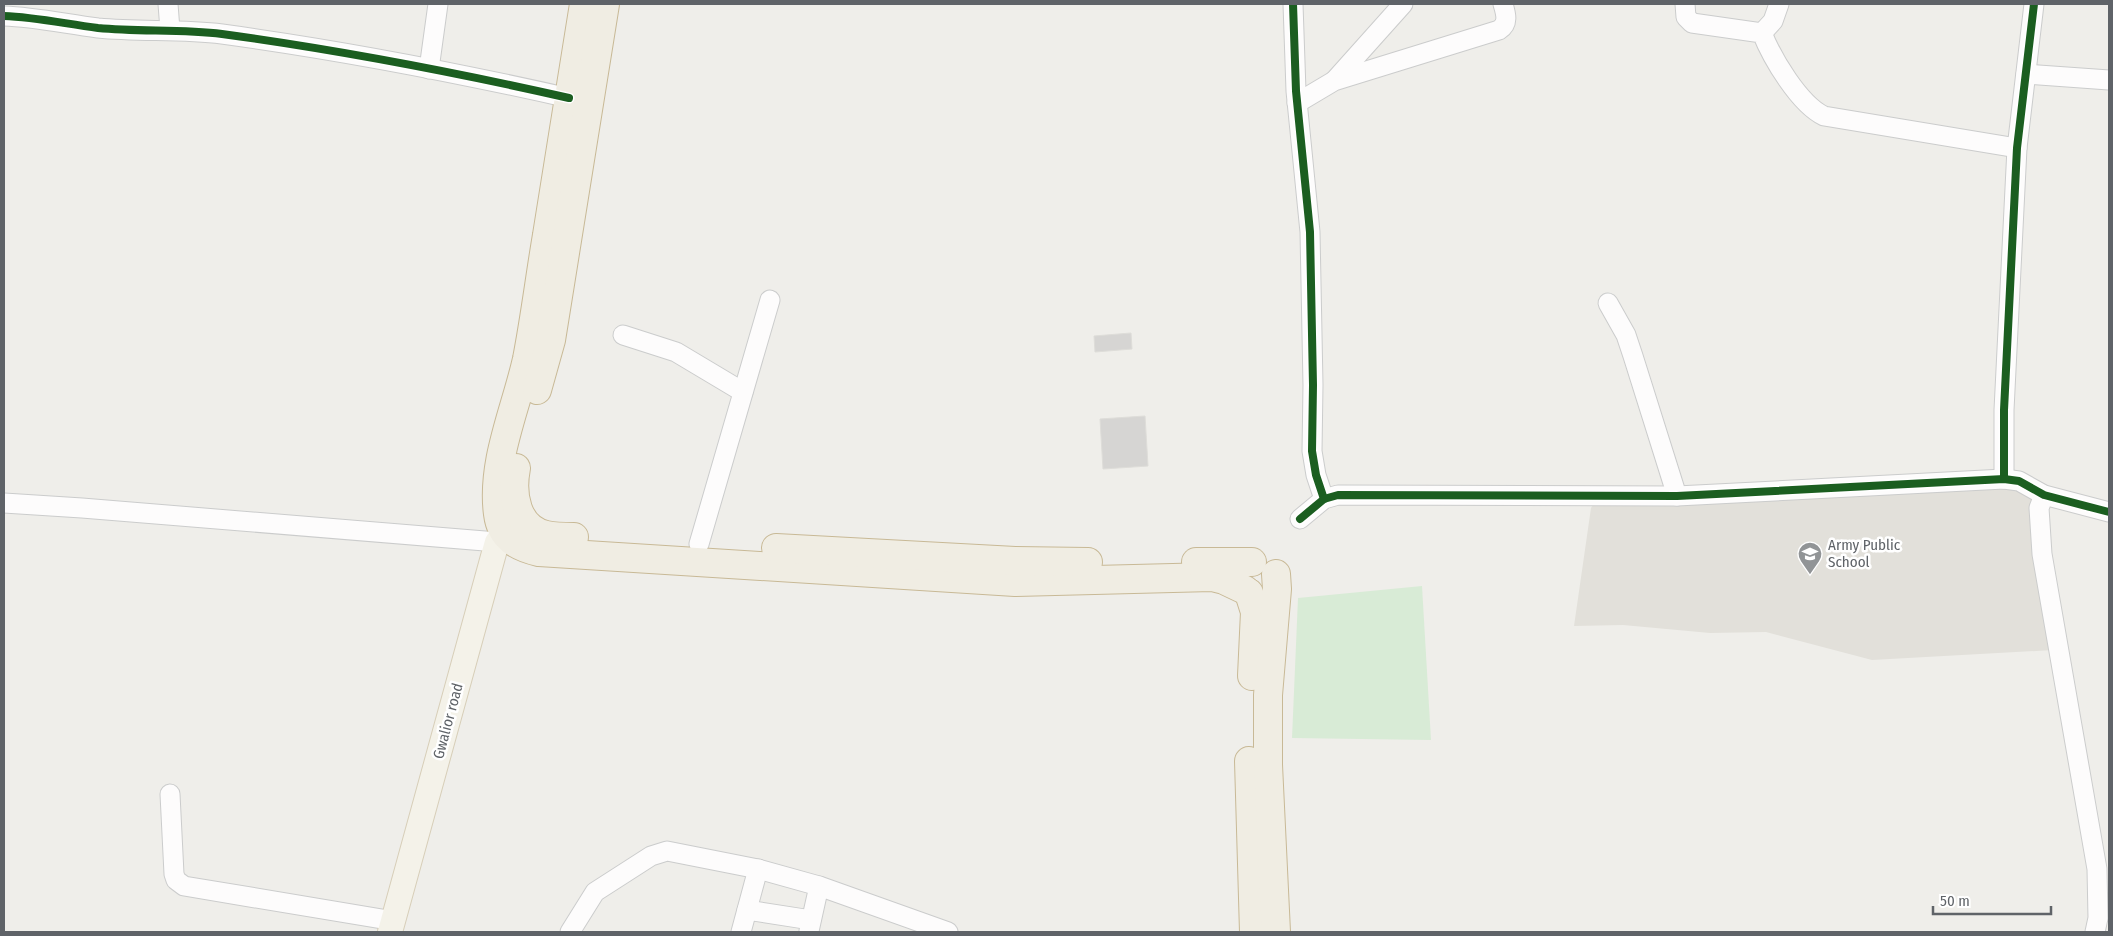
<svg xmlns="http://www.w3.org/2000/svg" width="2113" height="936" font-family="'Fira Sans Condensed',sans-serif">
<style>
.education{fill:#e2e0da}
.green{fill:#d8ebd6}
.building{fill:#d6d5d3;stroke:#deddd9}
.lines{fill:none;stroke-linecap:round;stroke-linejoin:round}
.minor-casing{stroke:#cbcccc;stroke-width:21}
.major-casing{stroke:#d7ceb8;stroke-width:26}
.highway-casing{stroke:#c8b996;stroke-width:30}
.minor{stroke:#fdfcfc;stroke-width:19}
.major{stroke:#f4f2e9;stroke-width:24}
.highway{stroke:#f0ede3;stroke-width:28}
.cycleway-casing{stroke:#fff;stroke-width:11}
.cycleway{stroke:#1b5e20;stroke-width:8}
.labels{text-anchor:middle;stroke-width:5;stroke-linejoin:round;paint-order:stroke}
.poi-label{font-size:15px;fill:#5f6368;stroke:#fff;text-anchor:start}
.street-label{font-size:15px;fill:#5f6368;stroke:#fff}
</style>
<rect width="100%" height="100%" fill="#efeeea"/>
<!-- education -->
<polygon class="education" points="2018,483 2031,493 2037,515 2053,650 1872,660 1766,632 1710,633 1623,625 1574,626 1591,508 1596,500"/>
<!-- green -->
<polygon class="green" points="1422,586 1431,740 1292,738 1298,598"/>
<!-- building -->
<g class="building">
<polygon points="1131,333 1132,349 1095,352 1094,336"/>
<polygon points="1145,416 1148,466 1103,469 1100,419"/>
</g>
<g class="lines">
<defs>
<g id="minor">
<polyline points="168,4 170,30"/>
<polyline points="1293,4 1296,91 1310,232 1313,385 1312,451 1316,475 1324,499"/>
<path d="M1685 4 1686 17 1692 23 1762 33C1772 58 1799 104 1824 116L2017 148"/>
<path d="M4 16C35 17 66 24 98 28 139 32 181 29 222 34 339 50 454 72 569 98"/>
<polyline points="1762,33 1773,21 1779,4"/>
<polyline points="429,69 438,4"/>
<polyline points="2026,74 2109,80"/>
<polyline points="1335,80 1403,4"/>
<path d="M1297 103 1334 81 1499 30C1509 24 1506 14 1503 4"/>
<polyline points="1608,303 1626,335 1633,356 1677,496"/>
<polyline points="623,335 676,352 743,392"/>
<polyline points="2004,479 2004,410 2017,148 2034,4"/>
<polyline points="2044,495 2039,508 2042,554 2097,869 2098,918 2095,932"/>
<polyline points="4,503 82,508 497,542"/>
<polyline points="1300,519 1324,499 1338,495 1677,496 2004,479 2019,481 2044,495 2109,512"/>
<polyline points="699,544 770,300"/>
<polyline points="170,794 174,874 176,880 184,886 394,921"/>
<polyline points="747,910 811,920"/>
<polyline points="809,931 819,886"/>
<polyline points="570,932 595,892 651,856 667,851 758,869 819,886 948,932"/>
<polyline points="741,932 758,869"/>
</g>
<polyline id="major" points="390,932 497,542 504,533 518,523"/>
<g id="highway">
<path d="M584 4C571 81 559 158 547 235 540 276 535 318 527 359 516 409 491 462 498 514 501 538 517 547 539 552L1015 582 1212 577 1224 580 1245 590"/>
<polyline points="537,390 551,340 605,4"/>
<path d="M516 468C511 494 516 528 546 535 555 537 565 537 574 537"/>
<polyline points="776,548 1015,561 1088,562"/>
<polyline points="1196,562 1252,562"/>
<polyline points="1249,593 1255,612 1252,676"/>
<polyline points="1249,761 1254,932"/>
<polyline points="1276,932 1268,765 1268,695 1277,589 1276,574"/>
</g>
</defs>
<!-- minor casing -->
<use href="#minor" class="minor-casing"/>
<!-- major casing -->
<use href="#major" class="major-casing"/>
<!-- highway casing -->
<use href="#highway" class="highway-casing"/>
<!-- minor -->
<use href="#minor" class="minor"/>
<!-- major -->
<use href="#major" class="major"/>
<!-- highway -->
<use href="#highway" class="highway"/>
<defs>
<g id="cycleway">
<polyline points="1293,4 1296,91 1310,232 1313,385 1312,451 1316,475 1324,499"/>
<path d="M4 16C35 17 66 24 98 28 139 32 181 29 222 34 339 50 454 72 569 98"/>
<polyline points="2004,479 2004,410 2017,148 2034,4"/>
<polyline points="1300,519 1324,499 1338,495 1677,496 2004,479 2019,481 2044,495 2109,512"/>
</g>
</defs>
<!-- cycleway casing -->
<use href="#cycleway" class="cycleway-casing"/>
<!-- cycleway -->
<use href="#cycleway" class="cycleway"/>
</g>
<!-- icons -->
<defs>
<symbol id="school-pin" viewBox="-11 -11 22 30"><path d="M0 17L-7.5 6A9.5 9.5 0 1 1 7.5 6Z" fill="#919496" stroke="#fff"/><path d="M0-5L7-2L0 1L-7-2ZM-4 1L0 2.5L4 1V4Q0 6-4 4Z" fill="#fff"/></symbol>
</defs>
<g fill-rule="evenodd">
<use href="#school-pin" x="1796" y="540" width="28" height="38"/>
</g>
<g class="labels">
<!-- poi labels -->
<g class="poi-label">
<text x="1828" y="550">Army Public<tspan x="1828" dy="17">School</tspan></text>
</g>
<!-- street labels -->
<g class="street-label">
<text transform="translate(448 721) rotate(-75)" y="5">Gwalior road</text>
</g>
</g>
<!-- border -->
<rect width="2113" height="936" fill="none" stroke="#5f6368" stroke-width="10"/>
<!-- scale -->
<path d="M1933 906v8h118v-8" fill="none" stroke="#5f6368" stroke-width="2.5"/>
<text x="1940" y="906" font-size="15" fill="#5f6368" stroke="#ffffff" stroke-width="4" paint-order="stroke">50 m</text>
</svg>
